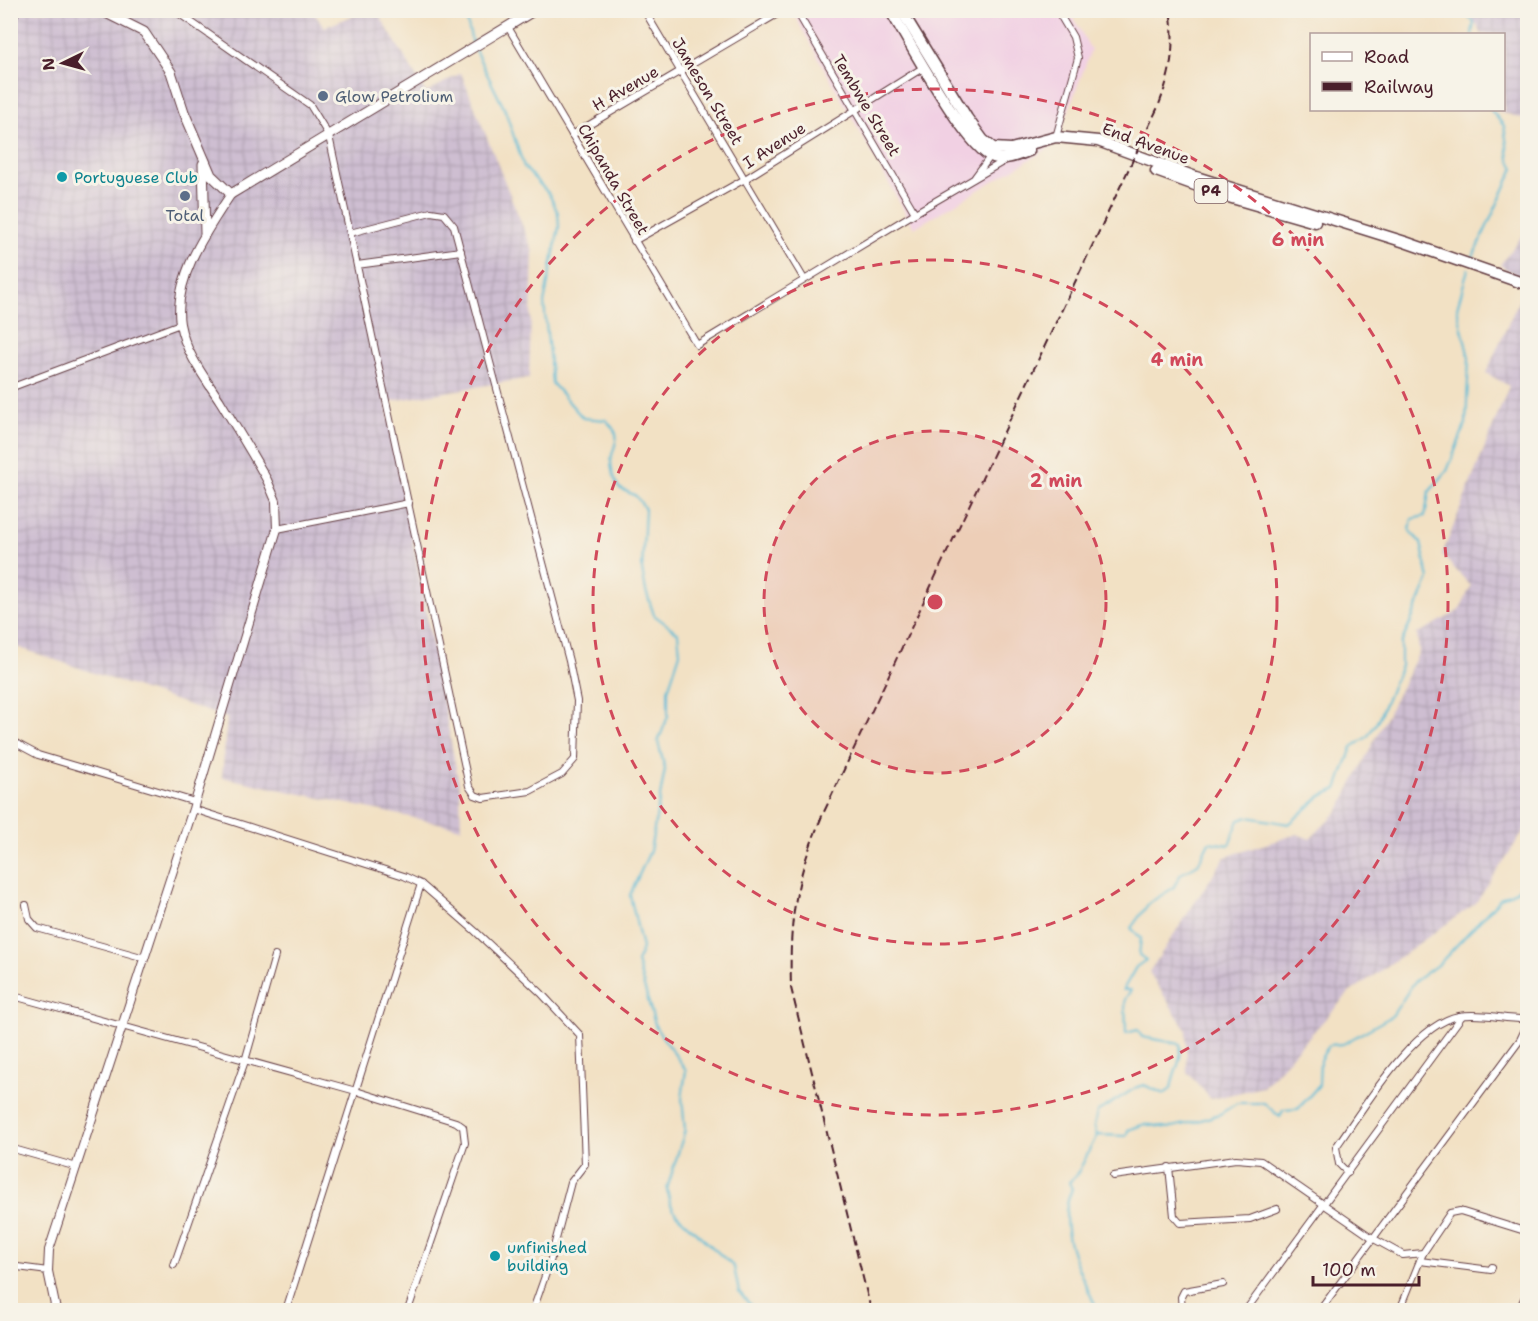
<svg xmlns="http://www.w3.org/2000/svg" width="1538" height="1321" font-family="'Shantell Sans',sans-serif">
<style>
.built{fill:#f1d0e3}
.industrial{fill:url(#industrial-grid)}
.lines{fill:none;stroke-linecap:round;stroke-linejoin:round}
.stream{stroke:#58bad6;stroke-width:2}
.minor-casing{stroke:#633c42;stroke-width:8}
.tertiary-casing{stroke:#633c42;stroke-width:10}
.secondary-casing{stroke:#633c42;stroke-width:11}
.trunk-casing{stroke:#633c42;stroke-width:13}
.minor{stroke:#fff;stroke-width:6}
.tertiary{stroke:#fff;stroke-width:8}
.secondary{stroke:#fff;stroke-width:9}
.trunk{stroke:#fff;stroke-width:10}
.rail{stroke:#4a1f2b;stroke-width:2;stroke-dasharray:9 4.5;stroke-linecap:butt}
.ring{fill:none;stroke:#d1495b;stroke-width:3;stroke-dasharray:10 8}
.service-dot{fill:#5c6f8a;stroke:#f7f3e8;stroke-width:2}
.culture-dot{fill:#0f9aa8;stroke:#f7f3e8;stroke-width:2}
.labels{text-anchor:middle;stroke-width:6;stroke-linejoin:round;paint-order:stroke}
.shield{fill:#f7f3e8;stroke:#7e5f64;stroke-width:1.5}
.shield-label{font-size:15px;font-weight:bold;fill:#4a1f2b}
.street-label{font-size:16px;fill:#4a1f2b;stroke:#f7f3e8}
.service-label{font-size:16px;fill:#4e5e75;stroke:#f7f3e8;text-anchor:start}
.culture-label{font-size:16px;fill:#0d838f;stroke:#f7f3e8;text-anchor:start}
.centre{fill:#d1495b;stroke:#f7f3e8;stroke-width:3}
.ring-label{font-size:18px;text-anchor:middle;font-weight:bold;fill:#d1495b;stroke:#f7f3e8;stroke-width:6;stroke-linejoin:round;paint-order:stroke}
</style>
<defs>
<pattern id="industrial-grid" width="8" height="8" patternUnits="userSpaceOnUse" patternTransform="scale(1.5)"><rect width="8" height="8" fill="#cebed1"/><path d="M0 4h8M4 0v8" fill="none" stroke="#b2a3b4"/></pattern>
</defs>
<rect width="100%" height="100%" fill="#f7f3e8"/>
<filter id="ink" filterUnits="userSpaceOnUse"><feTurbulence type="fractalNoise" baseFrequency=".0167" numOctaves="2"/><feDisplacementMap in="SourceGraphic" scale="12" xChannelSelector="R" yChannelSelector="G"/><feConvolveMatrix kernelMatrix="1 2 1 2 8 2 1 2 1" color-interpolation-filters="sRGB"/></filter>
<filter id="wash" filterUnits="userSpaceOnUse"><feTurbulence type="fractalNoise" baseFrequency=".008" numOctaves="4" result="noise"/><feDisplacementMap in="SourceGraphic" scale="24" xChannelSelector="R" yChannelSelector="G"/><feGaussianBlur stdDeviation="1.35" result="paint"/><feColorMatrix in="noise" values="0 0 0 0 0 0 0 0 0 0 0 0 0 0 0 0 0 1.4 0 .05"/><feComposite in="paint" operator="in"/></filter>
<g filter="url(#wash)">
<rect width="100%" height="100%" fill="#f2e1c4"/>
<!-- built -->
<polygon class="built" points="792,11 1070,11 1091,50 1056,144 914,228"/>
<!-- industrial -->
<g class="industrial">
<polygon points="11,11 312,11 325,27 365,11 377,11 426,93 461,73 533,252 529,378 386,402 460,789 461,828 222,777 227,718 11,645"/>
<polygon points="1468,11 1527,11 1527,120 1495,110 1504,110 1504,34 1482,34"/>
<polygon points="1527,229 1527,826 1476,903 1349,993 1263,1087 1211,1099 1187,1072 1186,1030 1149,972 1225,857 1297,834 1310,839 1339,810 1419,652 1417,634 1459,611 1471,586 1442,555 1509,386 1486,373 1527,282 1500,265"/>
</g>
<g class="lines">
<!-- stream -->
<g class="stream">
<polyline points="386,10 397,16 427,17 434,10"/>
<polyline points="464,10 473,45"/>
<polyline points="1461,10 1474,22 1472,34"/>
<path d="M475 50 505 110 524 167 549 194 558 213 559 227 544 303 552 383 583 418 606 420C621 436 617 437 612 455 609 467 614 478 619 488L636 496 645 509 642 570 646 591 654 615 678 633 680 653 668 690V716L658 742 665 769 650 851 630 895 642 948 637 962 656 1028 686 1070 682 1098 685 1130 667 1189 670 1203 676 1214 734 1267 739 1292 755 1310"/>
<polyline points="1471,261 1514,168 1509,159 1504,126 1491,110"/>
<path d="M1097 1135 1094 1126 1097 1112 1137 1087 1144 1085 1164 1094 1171 1089C1173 1072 1183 1061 1180 1044L1142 1037 1138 1030 1126 1033 1125 999 1131 990H1123L1136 967 1146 960 1139 955 1141 938 1131 928 1149 903 1173 888 1181 874 1198 864 1209 842 1229 845 1239 820 1248 817 1289 824 1321 796 1337 789 1352 747 1367 737 1377 722 1401 666V644L1429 579 1421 543 1410 531 1412 519 1425 516 1429 492 1447 471 1466 423 1469 358 1457 308 1468 269"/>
<path d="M1098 1310C1081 1276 1054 1227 1072 1189L1069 1182 1077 1175 1097 1135 1126 1136 1128 1130 1145 1124 1168 1128 1198 1121 1220 1114 1237 1103H1264L1280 1117 1283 1110 1298 1109 1319 1085 1320 1060 1329 1045 1343 1044 1392 1016 1415 981 1440 963 1501 898 1516 891 1528 879"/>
</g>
</g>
</g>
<g filter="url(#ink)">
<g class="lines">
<defs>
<g id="minor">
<polyline points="174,10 310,105 329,136 469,786 475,795 483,798 530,791 562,774 575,759 577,701 569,661 454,226 444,214 431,212 350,233"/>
<polyline points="644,10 804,279"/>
<polyline points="796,10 915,213"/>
<polyline points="10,24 17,10"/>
<polyline points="508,27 697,345 915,213 1006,160"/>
<polyline points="572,135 784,10"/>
<polyline points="1056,137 1078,58 1073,37 1057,10"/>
<polyline points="975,177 992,154"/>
<polyline points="634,241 745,179 924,67"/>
<polyline points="357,265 461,251"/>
<polyline points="10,388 180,324"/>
<polyline points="277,529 409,503"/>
<polyline points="10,740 38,755 195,802"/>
<polyline points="193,809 404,876 421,884 475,931 541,993 580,1035 585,1164 571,1182 550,1262 533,1310"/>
<polyline points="26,905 29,919 37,928 145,958"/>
<polyline points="10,995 356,1091 456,1122 463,1127 465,1143 408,1310"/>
<polyline points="10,1148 77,1167"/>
<polyline points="1169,1167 1174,1216 1180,1223 1250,1219 1277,1209"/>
<path d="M1348 1173 1339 1164 1336 1147C1362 1111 1413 1024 1459 1016 1482 1012 1505 1020 1528 1019"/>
<polyline points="1113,1176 1236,1159 1261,1161 1374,1239 1403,1255 1423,1253"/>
<polyline points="1420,1261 1491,1270 1492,1267"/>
<polyline points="174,1265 245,1061 275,956"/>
<polyline points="10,1266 48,1271"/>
<polyline points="286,1310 421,884"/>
<polyline points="1182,1310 1181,1297 1184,1291 1223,1284"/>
<polyline points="1246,1310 1462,1016"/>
<polyline points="1320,1310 1520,1040 1528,1023"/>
<polyline points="1400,1310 1423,1253 1450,1213 1460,1211 1528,1232"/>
<polyline points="1519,1310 1528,1290"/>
</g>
<path id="tertiary" d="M56 1310 48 1271 49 1250 193 809 277 529 276 501 267 480C252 453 236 427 220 401 205 378 185 352 180 324 173 278 207 230 231 194"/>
<g id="secondary">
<polyline points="100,10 144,32 171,72 184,112 211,175 231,194 535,10"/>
<polyline points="203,164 205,233"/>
</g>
<g id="trunk">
<path d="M890 10C907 38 968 151 993 157 1005 161 1018 155 1029 151"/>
<polyline points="901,10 967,118 983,140 993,148 1011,149 1056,137 1098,141 1193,176 1405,242 1528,285"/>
<polyline points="1156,171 1225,196 1315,222"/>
</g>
</defs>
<!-- minor casing -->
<use href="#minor" class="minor-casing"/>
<!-- tertiary casing -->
<use href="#tertiary" class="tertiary-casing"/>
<!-- secondary casing -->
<use href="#secondary" class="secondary-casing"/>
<!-- trunk casing -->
<use href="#trunk" class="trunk-casing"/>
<!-- minor -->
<use href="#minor" class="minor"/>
<!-- tertiary -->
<use href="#tertiary" class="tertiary"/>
<!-- secondary -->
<use href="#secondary" class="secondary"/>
<!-- trunk -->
<use href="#trunk" class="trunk"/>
<!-- rail -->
<path class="rail" d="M871 1310 791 988C789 920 795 880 822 816L1158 107C1171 74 1176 46 1170 10"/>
</g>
</g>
<!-- distance rings -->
<circle cx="935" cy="602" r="171" fill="#d1495b" fill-opacity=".12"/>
<g class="ring">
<circle cx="935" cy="602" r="171"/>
<circle cx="935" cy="602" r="342"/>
<circle cx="935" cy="602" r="513"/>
</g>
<!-- markers -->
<g class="service-dot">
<circle cx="323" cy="96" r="6"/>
<circle cx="185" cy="196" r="6"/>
</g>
<g class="culture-dot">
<circle cx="62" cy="177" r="6"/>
<circle cx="495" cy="1256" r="6"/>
</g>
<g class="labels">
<!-- shield labels -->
<rect class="shield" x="1194.5" y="179" width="33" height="24" rx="4.5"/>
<g class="shield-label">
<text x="1211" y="196">P4</text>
</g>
<!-- street labels -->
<g class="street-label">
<text transform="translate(625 88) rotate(-30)" y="6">H Avenue</text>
<text transform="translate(708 91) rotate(59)" y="6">Jameson Street</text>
<text transform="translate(867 105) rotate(59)" y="6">Tembwe Street</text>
<text transform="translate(1146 143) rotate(20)" y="6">End Avenue</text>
<text transform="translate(774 145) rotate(-33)" y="6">I Avenue</text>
<text transform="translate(614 179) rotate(60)" y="6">Chipanda Street</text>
</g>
<!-- service labels -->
<g class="service-label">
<text x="335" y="102">Glow Petrolium</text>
<text x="185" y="221" text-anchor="middle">Total</text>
</g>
<!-- culture labels -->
<g class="culture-label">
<text x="74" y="183">Portuguese Club</text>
<text x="507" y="1253">unfinished<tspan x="507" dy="18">building</tspan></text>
</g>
</g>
<circle cx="935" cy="602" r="9" class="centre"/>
<g class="ring-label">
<text x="1298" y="246">6 min</text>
<text x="1177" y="366">4 min</text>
<text x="1056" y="487">2 min</text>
</g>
<!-- margin -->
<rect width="1538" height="1321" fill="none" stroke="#f7f3e8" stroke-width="36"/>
<!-- legend -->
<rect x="1310" y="33" width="195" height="78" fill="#f7f3e8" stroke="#b29e9c" stroke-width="1.5"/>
<rect x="1322" y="52" width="30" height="9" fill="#ffffff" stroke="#b29e9c" stroke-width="1.5"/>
<text x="1364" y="63" font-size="18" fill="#4a1f2b">Road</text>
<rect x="1322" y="82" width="30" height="9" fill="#4a1f2b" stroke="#b29e9c" stroke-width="1.5"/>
<text x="1364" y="93" font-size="18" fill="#4a1f2b">Railway</text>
<!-- north arrow -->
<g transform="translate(63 63) rotate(265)" stroke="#f7f3e8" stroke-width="4.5" paint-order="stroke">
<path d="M0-4.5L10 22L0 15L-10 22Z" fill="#4a1f2b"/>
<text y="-9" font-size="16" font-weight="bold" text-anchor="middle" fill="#4a1f2b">N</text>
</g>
<!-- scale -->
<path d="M1313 1276v9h106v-9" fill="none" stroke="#4a1f2b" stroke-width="3"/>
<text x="1322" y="1276" font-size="18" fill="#4a1f2b" stroke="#f7f3e8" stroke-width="4.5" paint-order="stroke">100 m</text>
</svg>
